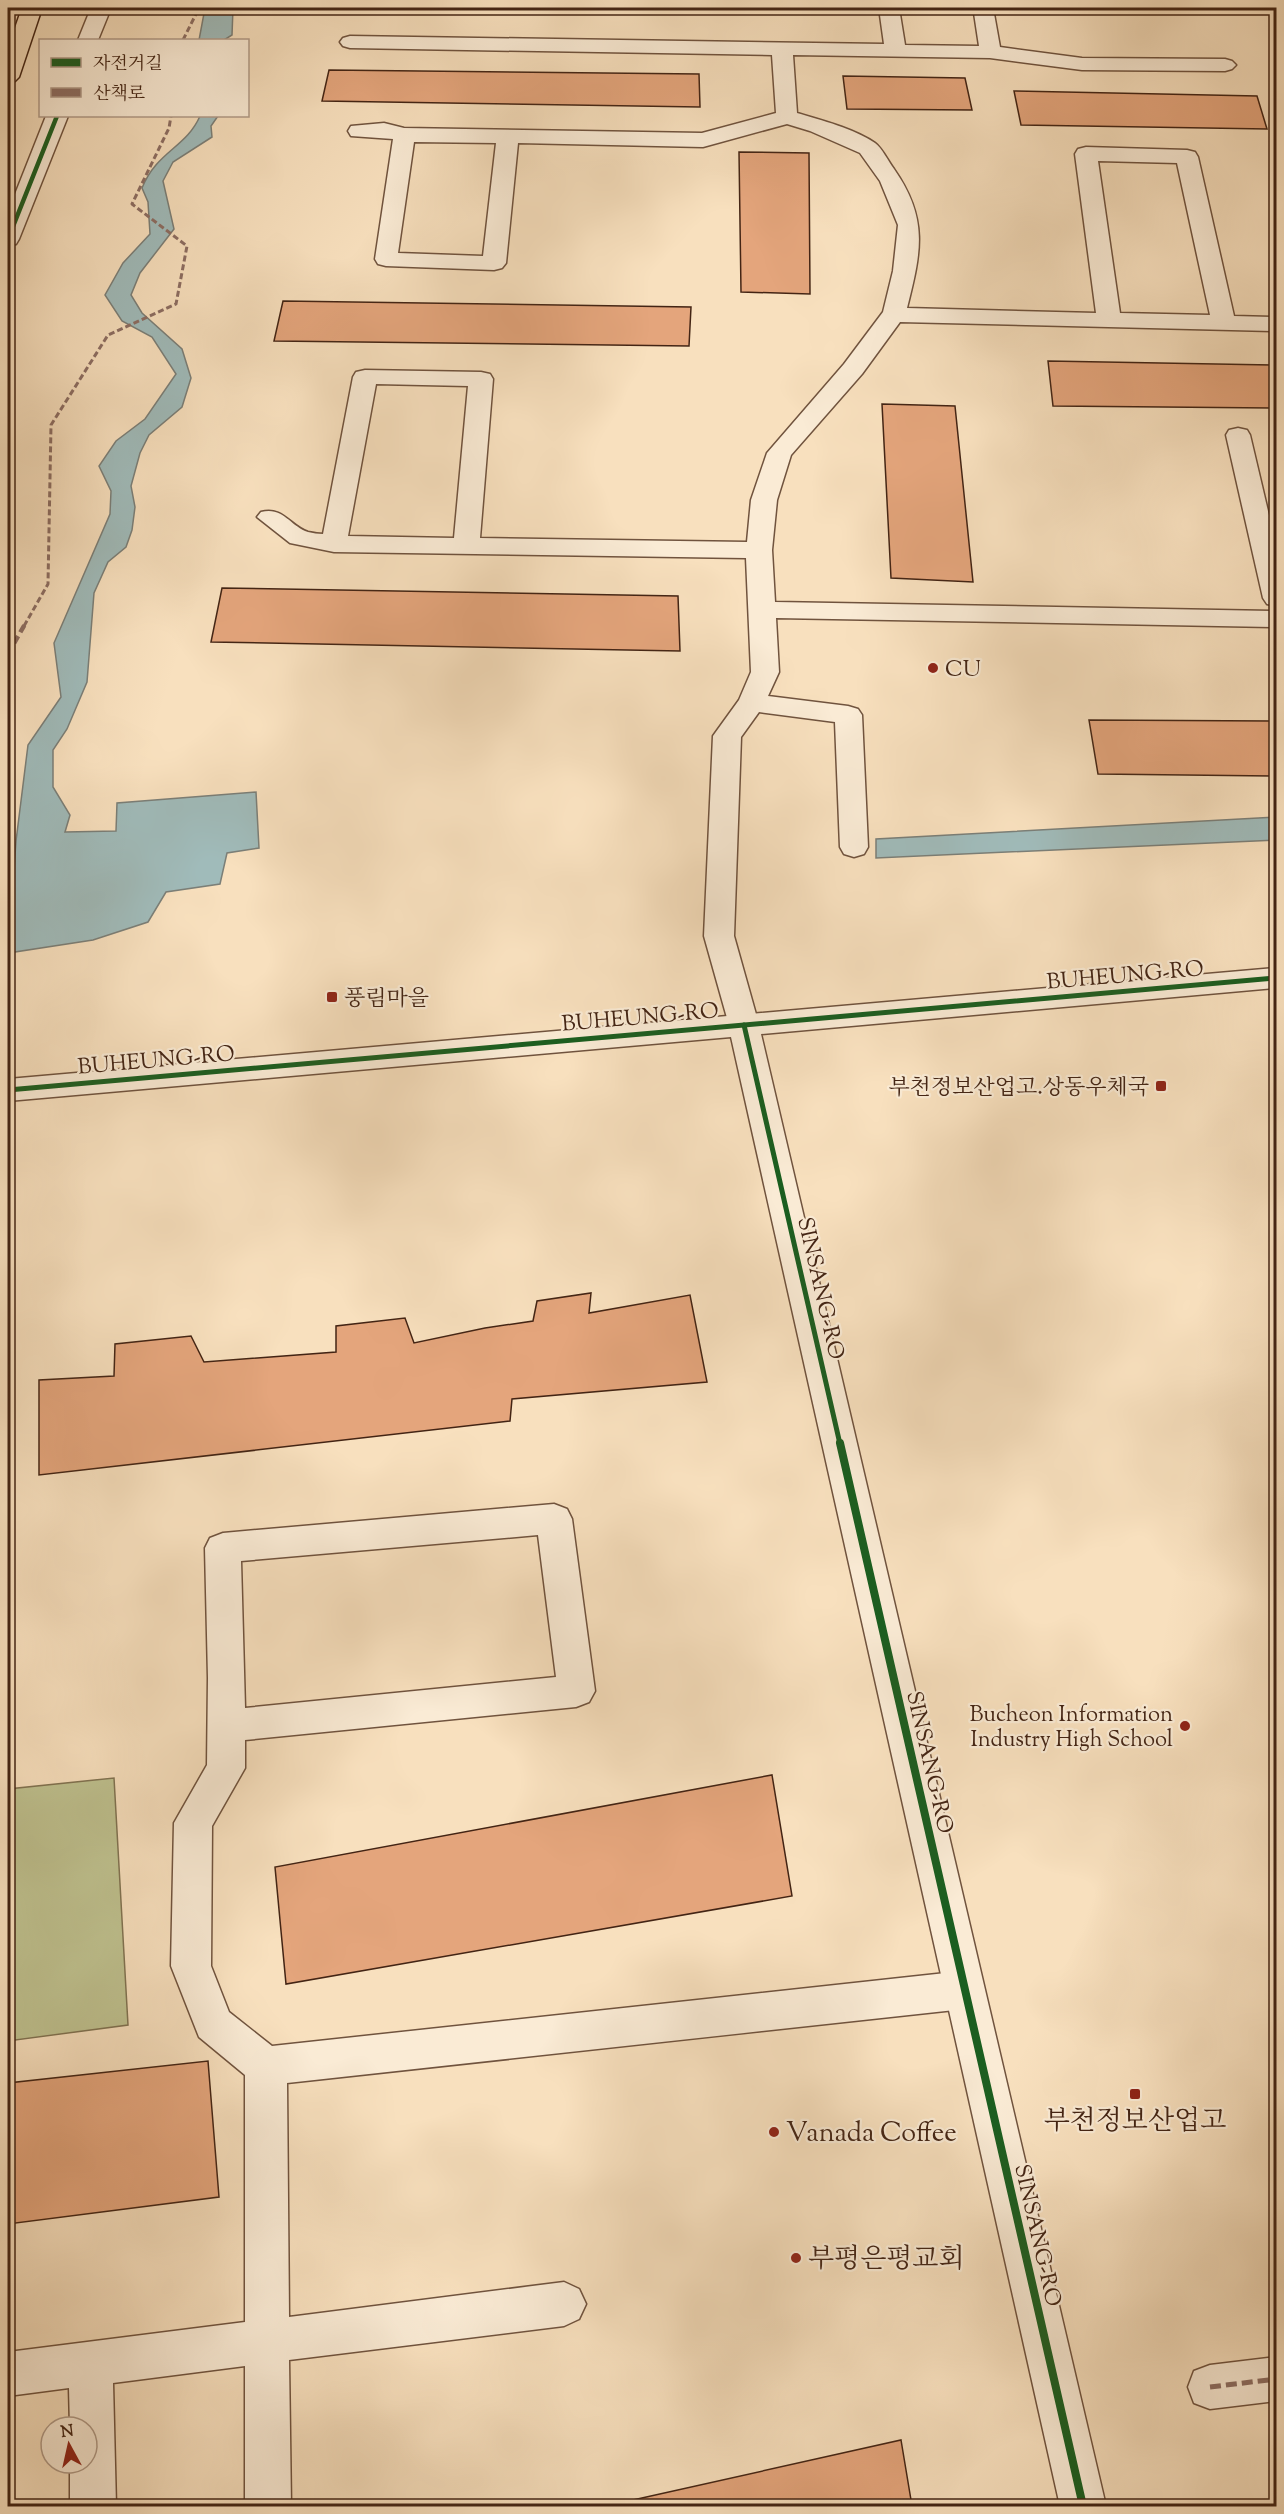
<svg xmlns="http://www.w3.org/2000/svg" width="1284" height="2514" font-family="'Sorts Mill Goudy','Noto Serif KR',serif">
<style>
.green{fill:#bfc290;stroke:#817352;stroke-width:1.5}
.water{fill:#a0bbba;stroke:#7b7f78;stroke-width:1.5}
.building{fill:#e4a57c;stroke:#432414;stroke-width:1.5}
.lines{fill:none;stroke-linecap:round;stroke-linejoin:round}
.service-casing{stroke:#70533e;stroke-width:3}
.pedestrian-casing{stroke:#70533e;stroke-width:3}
.tertiary-casing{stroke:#70533e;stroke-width:3}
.motorway-casing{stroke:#432414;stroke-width:3}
.service{fill:#faebd5;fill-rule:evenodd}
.pedestrian{fill:#faebd5;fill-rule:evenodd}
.tertiary{fill:#faebd5;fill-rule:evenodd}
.motorway{fill:#f8e0be;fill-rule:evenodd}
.quiet-far2{stroke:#8d6e63;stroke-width:3;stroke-dasharray:6 3;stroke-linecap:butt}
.quiet-far1{stroke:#8d6e63;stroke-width:4.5;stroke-dasharray:8 4.5;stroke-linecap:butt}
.quiet{stroke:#8d6e63;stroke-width:5;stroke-dasharray:11 5;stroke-linecap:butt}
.cycleway-far2-casing{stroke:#faebd5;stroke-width:8}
.cycleway-far1-casing{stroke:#faebd5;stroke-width:9}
.cycleway-casing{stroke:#faebd5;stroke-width:11}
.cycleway-far2{stroke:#1b5e20;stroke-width:4.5}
.cycleway-far1{stroke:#1b5e20;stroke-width:5}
.cycleway{stroke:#1b5e20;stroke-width:8}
.poi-dot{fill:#8f2418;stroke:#faebd5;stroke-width:2}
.labels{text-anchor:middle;stroke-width:4.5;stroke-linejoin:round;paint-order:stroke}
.poi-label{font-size:22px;fill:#432414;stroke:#faebd5;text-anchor:start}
.street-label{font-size:22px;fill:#432414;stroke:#faebd5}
.near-poi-label{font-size:27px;fill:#432414;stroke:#faebd5;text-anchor:start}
</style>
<rect width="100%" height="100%" fill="#f8e0be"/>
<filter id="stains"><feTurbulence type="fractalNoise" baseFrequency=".00333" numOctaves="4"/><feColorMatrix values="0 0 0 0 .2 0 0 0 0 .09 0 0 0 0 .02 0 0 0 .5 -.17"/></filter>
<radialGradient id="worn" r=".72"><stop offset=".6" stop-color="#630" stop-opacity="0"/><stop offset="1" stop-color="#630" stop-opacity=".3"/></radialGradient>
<!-- green -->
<polygon class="green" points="114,1778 128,2025 8,2041 8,1789"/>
<!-- water -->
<g class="water">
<polygon points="205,8 233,8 232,35 224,40 199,40"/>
<path d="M200 116H218L211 126 212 137 173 162 163 181 174 229 140 273 131 295 142 313 182 349 191 378 182 407 149 435 140 453 131 486 135 507 132 530 126 547 108 562 94 593 87 682 67 729 53 750V787L70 815 65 832 116 831 117 803 256 792 259 848 227 853 220 884 166 892 148 922 93 940 8 953 16 841 28 745 61 697 54 643 110 514 111 491 99 466 116 441 145 419 176 374 152 337 122 321 105 295 123 263 150 234 148 202 142 188C157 151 186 148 200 116Z"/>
<polygon points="1276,817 1276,840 876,858 876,839"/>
</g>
<!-- building -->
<g class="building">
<polygon points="329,70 699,74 700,107 322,101"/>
<polygon points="843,76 965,78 972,110 847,109"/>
<polygon points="1014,91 1257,96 1267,129 1021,125"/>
<polygon points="739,152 809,153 810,294 741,292"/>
<polygon points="283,301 691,307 689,346 274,341"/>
<polygon points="1048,361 1276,365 1276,408 1053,406"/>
<polygon points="882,404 955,406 973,582 891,578"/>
<polygon points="222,588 678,596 680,651 211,642"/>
<polygon points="1089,720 1276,721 1276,776 1098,774"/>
<polygon points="591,1293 589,1313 690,1295 707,1382 512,1399 510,1421 39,1475 39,1380 114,1376 115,1344 191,1336 204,1362 336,1352 336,1326 405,1318 414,1343 485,1328 533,1321 537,1301"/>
<polygon points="772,1775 792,1896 286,1984 275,1867"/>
<polygon points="208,2061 219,2197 8,2224 8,2083"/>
<polygon points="901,2440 912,2506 606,2506"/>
</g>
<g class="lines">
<defs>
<g id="service">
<path d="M879 8H899L905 45 979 46 974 13 967 8H993L1000 47 1082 58 1225 59 1232 61 1236 65 1232 69 1225 71 1082 70 990 58 793 55 797 113C821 120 855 129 875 143 882 148 888 161 894 169 929 219 921 252 907 308L1096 313 1075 154 1078 149 1086 147 1187 150 1195 152 1198 157 1234 316 1276 317V331L900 322 862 374 791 455 777 500 772 550 775 602 1276 611V627L776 618 779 672 768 696 848 706 858 709 862 715 868 847 864 854 854 857 844 854 840 847 835 722 759 712 741 737 734 936 759 1025 755 1033 744 1036 733 1033 729 1025 704 936 713 736 739 700 751 672 746 558 334 552 290 543 257 517 261 512C283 506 290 526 308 532 313 533 318 534 323 534L353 377 356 372 365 370 481 372 490 374 493 379 480 538 747 542 751 500 767 453 844 364 883 312 893 271 898 225 880 181 860 153 810 131 787 124 703 147 518 143 506 263 502 268 494 270 386 266 378 264 375 259 393 139 351 136 348 131 351 126 384 123 404 128 702 133 776 113 772 55 350 48 343 46 340 42 343 38 350 36 884 44ZM414 142 496 143 483 256 398 253ZM1098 161 1177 163 1210 315 1120 313ZM376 384 468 386 454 538 348 536Z"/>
<polygon points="1238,428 1247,430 1250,435 1276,545 1276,606 1267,604 1263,598 1226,435 1229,430"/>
<path d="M554 1504 567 1509 572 1519 595 1691 589 1702 576 1707 245 1740V1768L212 1826 211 1966 229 2012 272 2046 964 1971 978 1977 984 1990 978 2003 964 2009 287 2083 289 2317 564 2282 579 2289 586 2304 579 2319 564 2326 289 2360 291 2506H245V2366L113 2383 116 2506H70V2463H87V2427H70L69 2388 8 2396V2352L245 2322V2075L199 2037 171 1966 174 1823 207 1765 208 1678 205 1548 210 1538 223 1533ZM538 1535 556 1677 245 1708 241 1561Z"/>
</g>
<polygon id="pedestrian" points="1276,2357 1276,2401 1210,2409 1194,2403 1188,2387 1194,2371 1210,2365"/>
<g id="tertiary">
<polygon points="91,8 111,8 98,40 78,40"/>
<polygon points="46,116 68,116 19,239 16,244 8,246 8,212"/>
<polygon points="1276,968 1276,988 761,1034 1106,2506 1060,2506 731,1037 8,1101 8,1079"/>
</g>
<polygon id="motorway" points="22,8 42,8 19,77 15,81 8,83 8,48"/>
</defs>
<!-- service casing -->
<use href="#service" class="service-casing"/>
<!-- pedestrian casing -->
<use href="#pedestrian" class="pedestrian-casing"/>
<!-- tertiary casing -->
<use href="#tertiary" class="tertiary-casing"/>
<!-- motorway casing -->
<use href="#motorway" class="motorway-casing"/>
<!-- service -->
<use href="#service" class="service"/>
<!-- pedestrian -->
<use href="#pedestrian" class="pedestrian"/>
<!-- tertiary -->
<use href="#tertiary" class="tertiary"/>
<!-- motorway -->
<use href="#motorway" class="motorway"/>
<!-- quiet-far2 -->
<g class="quiet-far2">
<polyline points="183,40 199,8"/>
<polyline points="24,626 48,584 51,425 108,335 176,304 187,246 132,204 169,128 171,116"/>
</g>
<!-- quiet-far1 -->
<polyline class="quiet-far1" points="8,654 25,624"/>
<!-- quiet -->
<polyline class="quiet" points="1210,2387 1276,2379"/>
<defs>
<polyline id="cycleway-far2" points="8,239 57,116"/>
<g id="cycleway-far1">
<polyline points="744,1025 840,1444"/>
<polyline points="8,1090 1276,978"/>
</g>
<polyline id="cycleway" points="840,1443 1083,2506"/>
</defs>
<!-- cycleway-far2 casing -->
<use href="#cycleway-far2" class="cycleway-far2-casing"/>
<!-- cycleway-far1 casing -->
<use href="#cycleway-far1" class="cycleway-far1-casing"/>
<!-- cycleway casing -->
<use href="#cycleway" class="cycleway-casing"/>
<!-- cycleway-far2 -->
<use href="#cycleway-far2" class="cycleway-far2"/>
<!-- cycleway-far1 -->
<use href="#cycleway-far1" class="cycleway-far1"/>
<!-- cycleway -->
<use href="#cycleway" class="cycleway"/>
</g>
<!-- markers -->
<g class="poi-dot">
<circle cx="933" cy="668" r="6"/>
<rect x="326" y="991" width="12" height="12" rx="3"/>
<rect x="1155" y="1080" width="12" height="12" rx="3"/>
<circle cx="1185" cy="1726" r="6"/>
<rect x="1129" y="2088" width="12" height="12" rx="3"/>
<circle cx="774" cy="2132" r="6"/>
<circle cx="796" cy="2258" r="6"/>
</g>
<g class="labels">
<!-- poi labels -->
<g class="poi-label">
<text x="945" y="676">CU</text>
<text x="344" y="1005">풍림마을</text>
<text x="1149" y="1094" text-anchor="end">부천정보산업고.상동우체국</text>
<text x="1173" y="1721" text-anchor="end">Bucheon Information<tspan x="1173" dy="25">Industry High School</tspan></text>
</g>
<!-- street labels -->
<g class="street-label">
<text transform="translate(1125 974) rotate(-5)" y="8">BUHEUNG-RO</text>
<text transform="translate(640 1016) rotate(-5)" y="8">BUHEUNG-RO</text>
<text transform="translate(156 1059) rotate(-5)" y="8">BUHEUNG-RO</text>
<text transform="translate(822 1288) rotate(77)" y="8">SINSANG-RO</text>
<text transform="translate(931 1762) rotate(77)" y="8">SINSANG-RO</text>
<text transform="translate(1039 2235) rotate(77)" y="8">SINSANG-RO</text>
</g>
<!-- near-poi labels -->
<g class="near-poi-label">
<text x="1135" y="2129" text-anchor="middle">부천정보산업고</text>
<text x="786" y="2141">Vanada Coffee</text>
<text x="808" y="2267">부평은평교회</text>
</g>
</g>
<!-- margin -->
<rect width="1284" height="2514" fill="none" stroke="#f8e0be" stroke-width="30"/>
<rect x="9" y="9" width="1266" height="2496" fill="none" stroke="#432414" stroke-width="3"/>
<rect x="15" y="15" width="1254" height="2484" fill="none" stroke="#432414" stroke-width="1.5"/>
<!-- legend -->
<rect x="39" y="39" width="210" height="78" fill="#faebd5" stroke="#b19b88" stroke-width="1.5"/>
<rect x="51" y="58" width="30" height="9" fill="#1b5e20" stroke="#b19b88" stroke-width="1.5"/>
<text x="93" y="69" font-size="18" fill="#432414">자전거길</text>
<rect x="51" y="88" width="30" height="9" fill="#8d6e63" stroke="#b19b88" stroke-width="1.5"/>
<text x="93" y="99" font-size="18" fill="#432414">산책로</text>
<!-- north arrow -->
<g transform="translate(69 2445) rotate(352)"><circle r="28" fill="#faebd5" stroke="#b19b88" stroke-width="1.5"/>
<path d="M0-4.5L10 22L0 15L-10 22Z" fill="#8f2418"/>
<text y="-9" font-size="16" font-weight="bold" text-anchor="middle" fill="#432414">N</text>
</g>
<rect width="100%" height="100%" filter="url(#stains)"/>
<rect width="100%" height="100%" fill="url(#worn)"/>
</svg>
